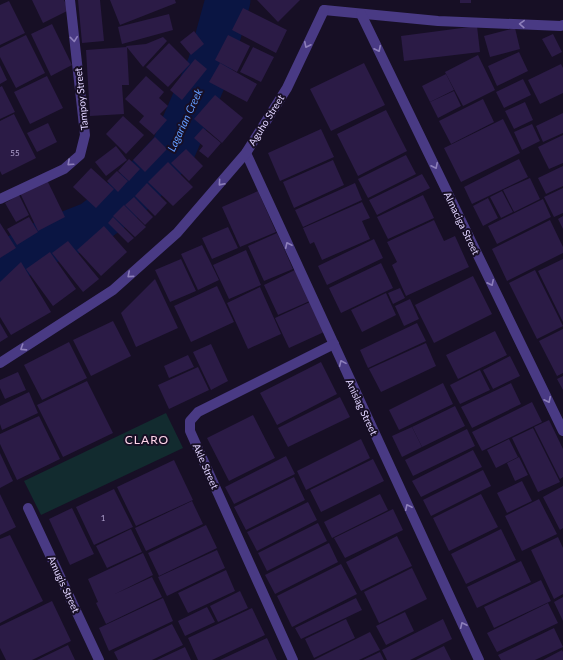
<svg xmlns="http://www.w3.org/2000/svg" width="563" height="660" font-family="Lato,sans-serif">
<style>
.green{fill:#122b2f}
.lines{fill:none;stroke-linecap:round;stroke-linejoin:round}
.river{stroke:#0a1543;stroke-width:45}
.building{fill:#2b1b46}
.minor{stroke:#493a84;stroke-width:10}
.oneway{stroke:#8d7fbb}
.labels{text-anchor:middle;stroke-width:4;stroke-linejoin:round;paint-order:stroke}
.number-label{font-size:8px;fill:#b3a5d1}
.street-label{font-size:10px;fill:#e0d3ff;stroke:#170f25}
.water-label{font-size:11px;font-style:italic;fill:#629bfe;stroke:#170f25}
.quarter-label{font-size:12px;letter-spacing:1px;fill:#ffd5e9;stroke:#170f25}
</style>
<rect width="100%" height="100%" fill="#170f25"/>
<!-- green -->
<polygon class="green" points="166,413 183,448 41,515 24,481"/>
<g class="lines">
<!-- river -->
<polyline class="river" points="0,273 15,258 44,243 92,224 136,190 173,150 210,65 228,0"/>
</g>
<!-- building -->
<g class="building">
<polygon points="32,0 64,0 69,10 43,23"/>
<polygon points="78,0 100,0 104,41 82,43"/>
<polygon points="110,0 175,0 176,3 120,25"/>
<polygon points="257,0 300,0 278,22"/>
<rect x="460" y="0" width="11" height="3"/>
<polygon points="9,1 25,33 0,45 0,5"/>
<polygon points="243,8 287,30 276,53 232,30"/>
<polygon points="169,14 173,30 122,44 118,27"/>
<polygon points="52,24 72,65 51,76 31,34"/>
<polygon points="477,26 480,52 404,61 401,36"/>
<polygon points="515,28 520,49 490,57 484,36"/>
<polygon points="194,31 204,44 191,55 180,42"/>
<polygon points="553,34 562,52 552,57 542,39"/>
<polygon points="26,35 45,73 16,88 0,57 0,48"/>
<polygon points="228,35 250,46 237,72 215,60"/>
<polygon points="163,37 167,41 143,67 126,46 146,44"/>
<polygon points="169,43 190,64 168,87 146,67"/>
<polygon points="127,47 129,85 122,85 124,114 90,116 86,50"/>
<polygon points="253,47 274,57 261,82 240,72"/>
<polygon points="519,52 528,71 497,86 488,66"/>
<polygon points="478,55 495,90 463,106 445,72"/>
<polygon points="195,59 207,69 182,100 170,90"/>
<polygon points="220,63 257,84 247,102 209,82"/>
<polygon points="364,63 385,105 331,131 310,89"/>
<polygon points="561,64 563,68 563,93 540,104 528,80"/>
<polygon points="0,65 7,80 0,84"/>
<polygon points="446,74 454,90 430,102 422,86"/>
<polygon points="47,76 63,108 30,124 14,92"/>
<polygon points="146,76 164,92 159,98 168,106 160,114 167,120 154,135 139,122 144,116 125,99"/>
<polygon points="523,79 531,95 504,108 496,92"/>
<polygon points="2,86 15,112 0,119 0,87"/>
<polygon points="454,91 461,106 438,118 430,102"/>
<polygon points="215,95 243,118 222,143 194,119"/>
<polygon points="483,99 494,122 451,144 439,121"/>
<polygon points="525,102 533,120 514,129 505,111"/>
<polygon points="386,110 407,151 358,176 337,134"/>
<polygon points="563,113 563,133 543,142 536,126"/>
<polygon points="14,114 36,158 2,175 0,171 0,121"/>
<polygon points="123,116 144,135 126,154 106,134"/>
<polygon points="503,119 520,153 461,182 444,148"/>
<polygon points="48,123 57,142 37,152 27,133"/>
<polygon points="532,124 540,141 522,150 514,132"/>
<polygon points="203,128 221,143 208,158 199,151 203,146 194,138"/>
<polygon points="321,129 334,157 280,181 268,153"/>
<polygon points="563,135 563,163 549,169 538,147"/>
<polygon points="155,137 167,149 145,172 133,160"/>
<polygon points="116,146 127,160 106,176 95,162"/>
<polygon points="186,149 203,166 189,181 171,163"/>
<polygon points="406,155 416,174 368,198 358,179"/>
<polygon points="129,159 140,169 129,181 118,171"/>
<polygon points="519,159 528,177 472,204 464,187"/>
<polygon points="333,160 344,185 294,208 283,182"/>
<polygon points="168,162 193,187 173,206 148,182"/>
<polygon points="563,166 563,186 546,194 538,178"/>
<polygon points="91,168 114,189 96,208 73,187"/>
<polygon points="117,171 128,181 118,192 107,181"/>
<polygon points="422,174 430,188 377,215 369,200"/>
<polygon points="530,178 540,199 514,212 503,190"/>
<polygon points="47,180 65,217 38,231 20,193"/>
<polygon points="147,183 167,203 155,216 135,196"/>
<polygon points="355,183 362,200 303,227 295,210"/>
<polygon points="563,188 563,213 554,217 544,197"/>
<polygon points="258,191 276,232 240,247 222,207"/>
<polygon points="502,191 513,212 501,218 490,197"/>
<polygon points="19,195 29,215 16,222 5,203"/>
<polygon points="423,195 434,218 388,239 377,217"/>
<polygon points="134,197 153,217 145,225 125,205"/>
<polygon points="488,198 498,218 483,226 473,206"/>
<polygon points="543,199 551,217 497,244 488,226"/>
<polygon points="362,202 370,218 362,221 370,239 322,260 314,242 310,244 303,228"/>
<polygon points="124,205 146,227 135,237 113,216"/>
<polygon points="563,216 563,229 558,219"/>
<polygon points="29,217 38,232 17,245 7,229"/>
<polygon points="113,217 134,238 128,243 108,223"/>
<polygon points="434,220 444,241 455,236 469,267 406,296 392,265 397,262 387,242"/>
<polygon points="550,220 563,247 563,253 507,281 492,249"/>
<polygon points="0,223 16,248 0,258"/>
<polygon points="104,226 127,252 101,276 77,250"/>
<polygon points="228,227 238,248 212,259 202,238"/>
<polygon points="277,233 293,269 264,281 248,246"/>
<polygon points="374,239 383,258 327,285 318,266"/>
<polygon points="68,241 99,279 83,292 52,253"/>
<polygon points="202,245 219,280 198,290 181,254"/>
<polygon points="246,250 261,285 229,299 213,265"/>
<polygon points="50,252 76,289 53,306 26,269"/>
<polygon points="181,259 196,291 170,302 155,270"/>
<polygon points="563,259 563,322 538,271"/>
<polygon points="21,262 51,312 11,335 0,317 0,282"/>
<polygon points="381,263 393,288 341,313 329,288"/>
<polygon points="297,269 312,300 278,315 264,285"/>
<polygon points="535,270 563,326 537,339 509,283"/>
<polygon points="473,276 492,314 434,343 415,305"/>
<polygon points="155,279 178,328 136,347 121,313"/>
<polygon points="217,286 234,322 191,342 174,306"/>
<polygon points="260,287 281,334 248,349 227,303"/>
<polygon points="400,288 405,298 393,304 388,293"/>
<polygon points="386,293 396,315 362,332 351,310"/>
<polygon points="410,299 419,319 404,326 395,306"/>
<polygon points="310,302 324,332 289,348 275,318"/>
<polygon points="113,321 131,356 91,376 73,340"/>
<polygon points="0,323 8,337 0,342"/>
<polygon points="417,323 426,341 368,368 360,350"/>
<polygon points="563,329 563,373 557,376 539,341"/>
<polygon points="495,331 507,355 458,379 446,355"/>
<polygon points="69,342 87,378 42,400 24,365"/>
<polygon points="426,343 436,366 381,392 369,369"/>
<polygon points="211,344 228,381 211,390 193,352"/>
<polygon points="188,355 194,367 169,378 164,366"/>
<polygon points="510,356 520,376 493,389 483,370"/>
<polygon points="321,362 337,394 277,425 260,393"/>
<polygon points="198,367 209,390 169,409 158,385"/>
<polygon points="480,370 490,390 460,404 450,385"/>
<polygon points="18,372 26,390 5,399 0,388 0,380"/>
<polygon points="563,376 563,390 557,379"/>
<polygon points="87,381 113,433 63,457 37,405"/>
<polygon points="443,383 453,404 399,430 389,410"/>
<polygon points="511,383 521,404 472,428 461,407"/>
<polygon points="29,392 38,413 2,430 0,424 0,406"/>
<polygon points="340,397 350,417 288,447 278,428"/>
<polygon points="532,402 542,422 482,451 472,432"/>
<polygon points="455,406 465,426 422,447 412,427"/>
<polygon points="253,415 275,458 229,481 207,438"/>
<polygon points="39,416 60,459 17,480 0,444 0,434"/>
<polygon points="549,420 563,449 563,477 560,479 534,427"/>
<polygon points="412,427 422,447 402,457 392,436"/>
<polygon points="533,428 560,482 538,492 512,438"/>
<polygon points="467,429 475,446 413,476 405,460"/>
<polygon points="361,439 370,458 306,490 297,471"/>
<polygon points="509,439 518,457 496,468 487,450"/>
<polygon points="473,450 482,467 421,497 412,481"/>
<polygon points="0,453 13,481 0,488"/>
<polygon points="286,456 295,474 234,504 225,487"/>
<polygon points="519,457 528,475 515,481 507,463"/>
<polygon points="373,459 384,481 321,512 310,490"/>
<polygon points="174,460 193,500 136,526 117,487"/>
<polygon points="483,470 491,486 431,516 423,500"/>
<polygon points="294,477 305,500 246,530 234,507"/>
<polygon points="522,481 532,501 507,513 497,493"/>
<polygon points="563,486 563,528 560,530 543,497"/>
<polygon points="114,489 133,527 94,545 76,507"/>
<polygon points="0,494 16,527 0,535"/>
<polygon points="380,494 388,510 332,538 324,522"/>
<polygon points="481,494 498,527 449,551 433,518"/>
<polygon points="539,499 557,534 522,551 505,516"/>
<polygon points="192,501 203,524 146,551 135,528"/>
<polygon points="308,502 317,520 257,551 247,532"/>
<polygon points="72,508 94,554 70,565 49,519"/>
<polygon points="393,509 403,530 345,558 334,538"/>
<polygon points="318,523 327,541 267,571 258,553"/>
<polygon points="206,525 217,548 159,576 148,553"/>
<polygon points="131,529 142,552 107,568 96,546"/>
<polygon points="501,529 516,560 466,584 451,554"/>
<polygon points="10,535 43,601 0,623 0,539"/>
<polygon points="397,536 412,566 361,591 346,562"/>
<polygon points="558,537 563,548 563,594 554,599 531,550"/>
<polygon points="329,543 338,562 275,594 265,575"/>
<polygon points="217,550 225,568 167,596 158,577"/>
<polygon points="143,553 153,575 115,594 152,577 162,597 106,624 96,603 98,602 88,579"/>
<polygon points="521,561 531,582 477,608 467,587"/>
<polygon points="341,564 357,594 292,627 277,596"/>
<polygon points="412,568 427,599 379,623 364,592"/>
<polygon points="226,570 235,591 188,613 178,593"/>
<polygon points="541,580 551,601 494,628 484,607"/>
<polygon points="240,591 248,608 218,622 210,606"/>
<polygon points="563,597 563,621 554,602"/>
<polygon points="163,598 173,621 109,651 99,628"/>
<polygon points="356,598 362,610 301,639 295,628"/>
<polygon points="52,601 71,641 32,660 6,660 0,648 0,626"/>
<polygon points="548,603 558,623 497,652 487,633"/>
<polygon points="207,607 215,622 185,636 178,621"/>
<polygon points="252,608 265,635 212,660 198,660 188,638"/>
<polygon points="405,612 414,631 386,645 376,626"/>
<polygon points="346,619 355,638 314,658 305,639"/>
<polygon points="443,619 452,639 410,660 387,660 382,650"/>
<polygon points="172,624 183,645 152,660 118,660 114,652"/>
<polygon points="554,628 563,647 535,660 501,660 498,655"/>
<polygon points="370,632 380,650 359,660 314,660"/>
<polygon points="267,638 277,660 220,660"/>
<polygon points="68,645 75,660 37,660"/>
<polygon points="444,646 451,660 416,660"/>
<polygon points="185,647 191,660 157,660"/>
<polygon points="562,650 563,652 563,660 543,660"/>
<polygon points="380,652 384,660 363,660"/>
</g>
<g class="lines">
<!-- minor -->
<g class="minor">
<polyline points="324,10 438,21 561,26 563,25"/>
<polyline points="361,14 563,431"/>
<polyline points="246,153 479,660"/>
<polyline points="0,199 64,169 80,155 85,135 70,0"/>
<polyline points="0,363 113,290 177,233 246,153 287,88 324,10"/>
<polyline points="28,508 99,660"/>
<polyline points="293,660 190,431 190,421 198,412 334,344"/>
</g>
</g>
<!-- one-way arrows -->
<defs><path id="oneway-chevron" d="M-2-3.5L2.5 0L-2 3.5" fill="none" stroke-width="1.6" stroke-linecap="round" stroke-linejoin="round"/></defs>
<g class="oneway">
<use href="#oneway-chevron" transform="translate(522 24) rotate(-178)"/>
<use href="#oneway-chevron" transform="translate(74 39) rotate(84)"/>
<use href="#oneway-chevron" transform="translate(307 45) rotate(116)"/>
<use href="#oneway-chevron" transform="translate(378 49) rotate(64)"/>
<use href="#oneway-chevron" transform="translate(70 163) rotate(138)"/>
<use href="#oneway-chevron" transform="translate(435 166) rotate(64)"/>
<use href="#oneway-chevron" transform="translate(221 183) rotate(131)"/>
<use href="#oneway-chevron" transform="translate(288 245) rotate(-115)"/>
<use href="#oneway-chevron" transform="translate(130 275) rotate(139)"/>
<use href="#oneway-chevron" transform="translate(491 283) rotate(64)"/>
<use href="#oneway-chevron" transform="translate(23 348) rotate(147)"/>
<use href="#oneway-chevron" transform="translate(342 363) rotate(-114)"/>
<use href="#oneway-chevron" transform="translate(548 400) rotate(64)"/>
<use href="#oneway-chevron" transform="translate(408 507) rotate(-115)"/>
<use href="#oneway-chevron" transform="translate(463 625) rotate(-115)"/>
</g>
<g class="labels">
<!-- number labels -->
<g class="number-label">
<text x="15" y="156">55</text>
<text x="103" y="521">1</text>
</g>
<!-- street labels -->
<g class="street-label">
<text transform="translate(81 99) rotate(-96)" y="4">Tampoy Street</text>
<text transform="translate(266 120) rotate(-58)" y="4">Aguho Street</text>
<text transform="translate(462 223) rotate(64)" y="4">Almaciga Street</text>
<text transform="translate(362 407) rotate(65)" y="4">Anislag Street</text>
<text transform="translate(206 466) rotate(66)" y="4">Akle Street</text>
<text transform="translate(64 584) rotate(65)" y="4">Amugis Street</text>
</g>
<!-- water labels -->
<g class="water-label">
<text transform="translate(185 120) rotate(-65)" y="4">Lagarian Creek</text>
</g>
<!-- quarter labels -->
<g class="quarter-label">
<text x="147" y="444">CLARO</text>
</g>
</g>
</svg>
